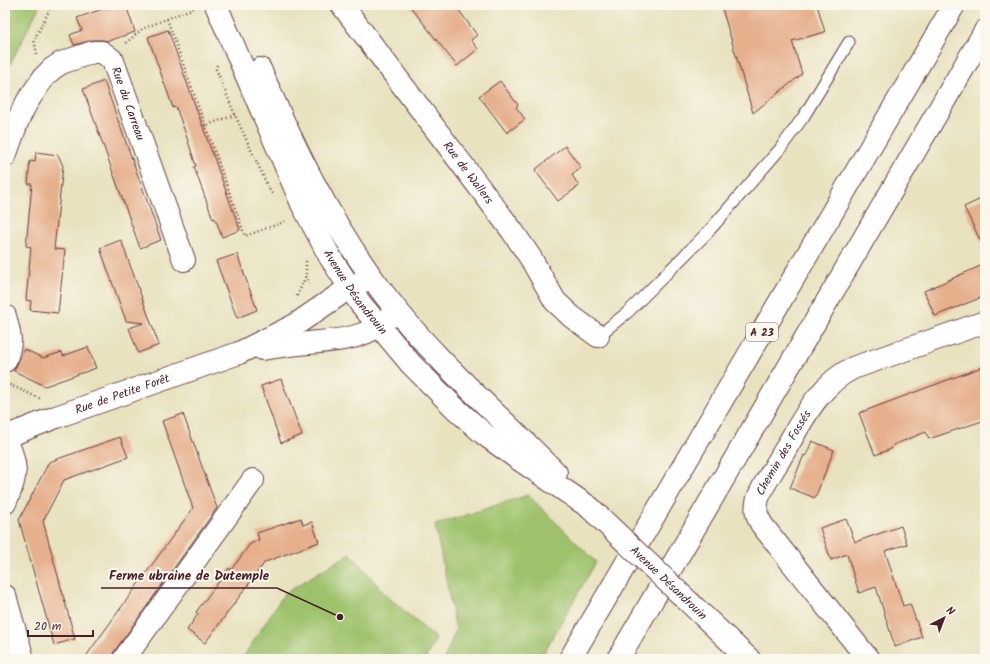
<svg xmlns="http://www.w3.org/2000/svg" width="990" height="664" font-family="Kalam,sans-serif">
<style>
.green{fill:#9ec26c;stroke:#74704c}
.building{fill:#e6b08d}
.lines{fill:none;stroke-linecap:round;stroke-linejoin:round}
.service-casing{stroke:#623c41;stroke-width:13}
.minor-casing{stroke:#623c41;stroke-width:24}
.secondary-casing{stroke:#623c41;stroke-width:24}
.motorway-casing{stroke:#623c41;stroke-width:24}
.path{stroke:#623c41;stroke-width:2.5;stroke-dasharray:1 3;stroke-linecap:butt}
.service{stroke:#fff;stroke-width:11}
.minor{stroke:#fff;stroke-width:22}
.secondary{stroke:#fff;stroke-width:22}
.motorway{stroke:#fff;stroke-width:22}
.secondary-bridge-casing{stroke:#623c41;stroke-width:24;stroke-linecap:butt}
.secondary-bridge{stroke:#fff;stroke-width:22}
.labels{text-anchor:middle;stroke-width:4;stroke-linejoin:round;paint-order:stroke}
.shield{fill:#fbf7ec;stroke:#7f6065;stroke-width:1}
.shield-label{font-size:11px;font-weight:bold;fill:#4a1f2b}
.street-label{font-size:12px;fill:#4a1f2b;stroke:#fbf7ec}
.leader{fill:none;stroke:#4a1f2b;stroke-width:1.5}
.callout-dot{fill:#4a1f2b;stroke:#fbf7ec;stroke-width:1.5}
.callout-label{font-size:13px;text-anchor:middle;font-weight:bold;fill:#4a1f2b;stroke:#fbf7ec;stroke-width:4;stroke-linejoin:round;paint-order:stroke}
</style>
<rect width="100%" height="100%" fill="#fbf7ec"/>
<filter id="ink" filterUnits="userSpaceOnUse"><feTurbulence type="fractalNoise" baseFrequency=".025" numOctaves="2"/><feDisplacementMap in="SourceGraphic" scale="8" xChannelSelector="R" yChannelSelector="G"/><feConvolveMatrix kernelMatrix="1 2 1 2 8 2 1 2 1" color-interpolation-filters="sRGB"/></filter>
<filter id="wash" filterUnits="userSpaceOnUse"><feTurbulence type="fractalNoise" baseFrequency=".012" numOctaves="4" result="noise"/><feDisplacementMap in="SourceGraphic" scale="16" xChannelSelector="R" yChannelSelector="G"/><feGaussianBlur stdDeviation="0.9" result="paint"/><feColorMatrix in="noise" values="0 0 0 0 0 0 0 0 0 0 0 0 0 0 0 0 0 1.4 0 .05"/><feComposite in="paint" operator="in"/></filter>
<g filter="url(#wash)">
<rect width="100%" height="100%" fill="#e8e2bf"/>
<!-- green -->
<g class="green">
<polygon points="5,5 40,5 5,74"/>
<polygon points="528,495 596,562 540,659 444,659 456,630 435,525"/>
<polygon points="350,553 384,593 436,639 425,659 242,659 284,594"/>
</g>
<g id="blocks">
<!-- building -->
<g class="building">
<polygon points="114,5 126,5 135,32 108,41 102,40 93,40 74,45 70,35 82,30 77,18"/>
<polygon points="409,5 455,5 477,35 471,40 478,49 457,66"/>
<polygon points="721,5 817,5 825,32 792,41 802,74 753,113"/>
<polygon points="168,30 240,230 222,237 215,218 213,219 194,167 196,166 185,132 176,107 173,108 148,37"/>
<polygon points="104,81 161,240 140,248 83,89"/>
<polygon points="500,81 518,105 516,107 525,119 507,133 479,96"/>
<polygon points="565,146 581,168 572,175 579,186 558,201 535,170"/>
<polygon points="36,152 58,155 63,166 54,249 65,250 58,313 30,310 31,301 26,300 31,247 26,246 32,184 28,184 30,161 35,162"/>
<polygon points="985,197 985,250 964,207"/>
<polygon points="121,240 159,345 138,353 129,328 144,323 126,321 100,248"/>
<polygon points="237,254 257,310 237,318 216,261"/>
<polygon points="985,264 985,296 935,316 924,291"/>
<polygon points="88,347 96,368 45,386 14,371 24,349 43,358 62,352 63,356"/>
<polygon points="985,366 985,420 929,439 926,432 893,445 891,449 875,455 859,413"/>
<polygon points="281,379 302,435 281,443 261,386"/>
<polygon points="183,414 217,508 114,652 111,659 84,659 193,508 162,421"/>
<polygon points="120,437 128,457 64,480 43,521 75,639 54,645 19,520 49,462"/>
<polygon points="812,441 834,450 815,498 790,488 804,455 806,456"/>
<polygon points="301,518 303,525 312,522 319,542 265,562 205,643 187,630 198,614 196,612 229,568 231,570 250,544 259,540 257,533"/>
<polygon points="846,519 855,542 901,526 907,544 885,551 903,606 910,604 922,637 895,647 876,587 859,593 847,554 831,560 820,528"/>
</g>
</g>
</g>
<g filter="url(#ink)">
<use href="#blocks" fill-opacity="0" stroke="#623c41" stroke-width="1"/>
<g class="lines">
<defs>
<polyline id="service" points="598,336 628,312 708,232 780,149 804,116 849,42"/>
<g id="minor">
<path id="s1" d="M342 5 513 232 530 257 555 301 572 317 598 336"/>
<path id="s2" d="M5 156 18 120 27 102 44 77 52 69 61 63 93 52H102L110 58 113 61 184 260"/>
<path d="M5 316C10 336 13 341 5 361"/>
<path d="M5 436C17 466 19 473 5 503"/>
<polyline points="5,596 23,659"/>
<polyline points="124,659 253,480"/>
<path id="s3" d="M868 659 762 525C756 515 755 509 758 498 764 483 774 469 782 455 801 423 818 385 853 368L985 322"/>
</g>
<g id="secondary">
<path id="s4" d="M216 5 302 204 330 257 360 303 411 364 456 409 484 434 514 456 589 507"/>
<path d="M260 69C295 150 331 224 384 294 434 360 498 414 556 473"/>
<path d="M262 349C275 347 287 345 299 344 332 340 364 342 389 317"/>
<path id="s5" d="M5 437 56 417 239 353 295 325 349 288 362 282"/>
<polyline points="734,645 749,659"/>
</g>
<g id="motorway">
<polyline points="570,659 954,5"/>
<polyline points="618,659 985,31"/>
</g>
</defs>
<!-- service casing -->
<use href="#service" class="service-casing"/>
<!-- minor casing -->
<use href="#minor" class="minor-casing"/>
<!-- secondary casing -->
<use href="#secondary" class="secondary-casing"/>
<!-- motorway casing -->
<use href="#motorway" class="motorway-casing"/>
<!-- path -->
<g class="path">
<polyline points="167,19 245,236 287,221"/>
<polyline points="126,43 142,29 196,7"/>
<polyline points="37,54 34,40 52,5"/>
<polyline points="217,65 216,69 235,115 271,193 273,194"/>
<polyline points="204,126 235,115"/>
<polyline points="306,276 311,287"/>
<polyline points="297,296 306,276 306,260"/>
<polyline points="6,383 41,399"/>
</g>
<!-- service -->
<use href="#service" class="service"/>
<!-- minor -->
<use href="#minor" class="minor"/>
<!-- secondary -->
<use href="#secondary" class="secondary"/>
<!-- motorway -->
<use href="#motorway" class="motorway"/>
<defs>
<g id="secondary-bridge">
<path id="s6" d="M589 507 734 645"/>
</g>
</defs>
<!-- secondary-bridge casing -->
<use href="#secondary-bridge" class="secondary-bridge-casing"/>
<!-- secondary-bridge -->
<use href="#secondary-bridge" class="secondary-bridge"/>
</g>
</g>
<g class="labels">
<!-- shield labels -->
<rect class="shield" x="746" y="323" width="32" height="18" rx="3"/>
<g class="shield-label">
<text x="762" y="336">A 23</text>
</g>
<!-- street labels -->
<g class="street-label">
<text dy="4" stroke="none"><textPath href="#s2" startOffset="213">Rue du Carreau</textPath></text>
<text dy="4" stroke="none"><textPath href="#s1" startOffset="210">Rue de Wallers</textPath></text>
<text dy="4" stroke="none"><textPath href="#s4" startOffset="320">Avenue Désandrouin</textPath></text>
<text dy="4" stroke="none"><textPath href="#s5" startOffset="125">Rue de Petite Forêt</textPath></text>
<text dy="4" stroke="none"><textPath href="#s3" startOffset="251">Chemin des Fossés</textPath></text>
<text dy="4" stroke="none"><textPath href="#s6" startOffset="110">Avenue Désandrouin</textPath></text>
</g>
</g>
<!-- callouts -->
<path class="leader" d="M340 617L277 588H101"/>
<circle class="callout-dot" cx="340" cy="617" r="4"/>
<g class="callout-label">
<text x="189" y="580">Ferme ubraine de Dutemple</text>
</g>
<!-- margin -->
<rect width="990" height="664" fill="none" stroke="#fbf7ec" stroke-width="20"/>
<!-- north arrow -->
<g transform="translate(944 618) rotate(42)" stroke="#fbf7ec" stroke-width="3" paint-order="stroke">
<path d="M0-3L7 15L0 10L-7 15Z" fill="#4a1f2b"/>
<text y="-6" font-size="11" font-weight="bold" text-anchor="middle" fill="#4a1f2b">N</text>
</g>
<!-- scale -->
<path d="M28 630v6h65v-6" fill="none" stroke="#4a1f2b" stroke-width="2"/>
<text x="34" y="630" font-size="12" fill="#4a1f2b" stroke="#fbf7ec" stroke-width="3" paint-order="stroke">20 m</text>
</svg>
